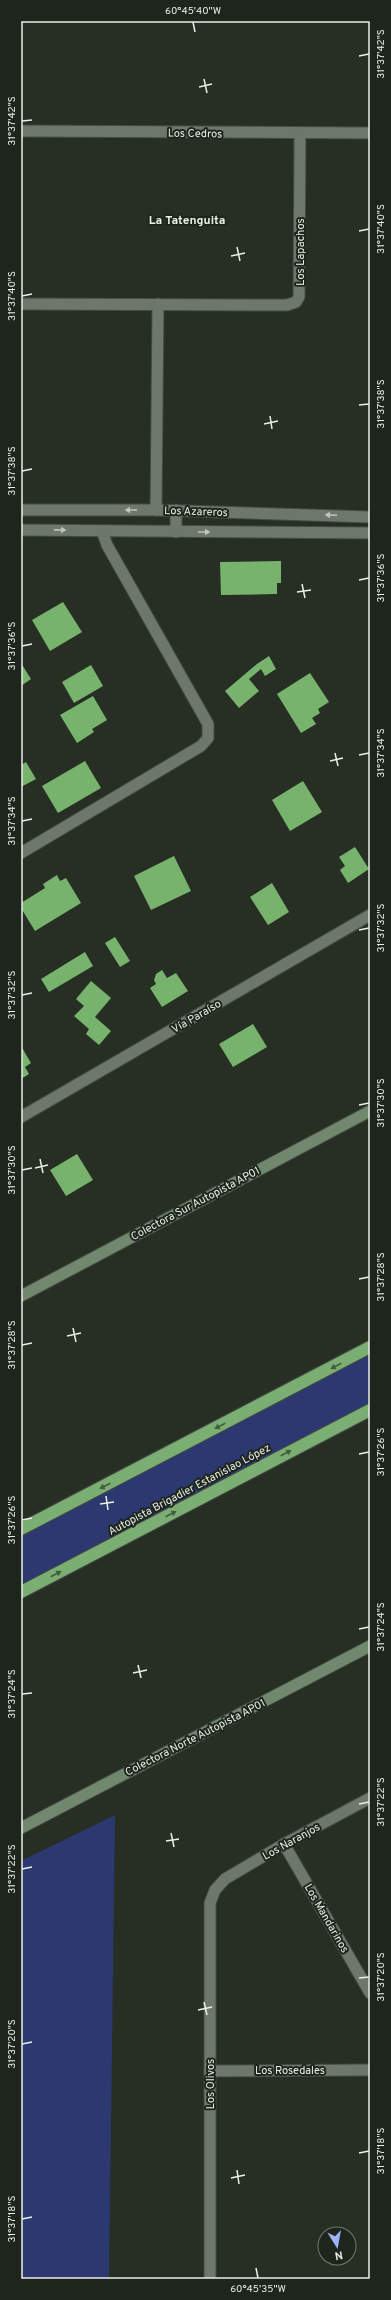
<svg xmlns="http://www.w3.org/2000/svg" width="391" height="2300" font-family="Overpass,sans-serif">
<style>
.green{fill:#2c3870}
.building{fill:#78b36d}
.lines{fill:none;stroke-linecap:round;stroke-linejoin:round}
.minor-casing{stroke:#444b43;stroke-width:13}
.secondary-casing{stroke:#444b43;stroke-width:13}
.motorway-casing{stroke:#444b43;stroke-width:14}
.minor{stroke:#6e776c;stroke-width:11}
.secondary{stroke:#72886e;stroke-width:11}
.motorway{stroke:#7bae72;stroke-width:12}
.oneway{fill:#bfc5bd}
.oneway2{fill:#435c3e}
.ticks{fill:none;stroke:#eaefe9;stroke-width:1.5}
.labels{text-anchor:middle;stroke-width:4;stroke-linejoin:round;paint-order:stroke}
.street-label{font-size:11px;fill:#eaefe9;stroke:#1d251c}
.neighbourhood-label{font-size:12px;font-weight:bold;fill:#eaefe9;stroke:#1d251c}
.neatline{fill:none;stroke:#eaefe9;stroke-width:1.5}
.ticks-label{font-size:10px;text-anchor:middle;fill:#eaefe9}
</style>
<rect width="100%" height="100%" fill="#272f25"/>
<!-- green -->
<g class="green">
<polygon points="370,1347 370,1410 21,1592 21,1529"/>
<polygon points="115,1815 109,2279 21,2279 21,1861"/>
</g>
<!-- building -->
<g class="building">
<polygon points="281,561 281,583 277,583 277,594 221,595 220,562"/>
<polygon points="63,602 82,632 50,651 32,620"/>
<polygon points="269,656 276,669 265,676 261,669 249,679 259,691 239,708 225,691 257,664"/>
<polygon points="21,663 31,679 21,686"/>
<polygon points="91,665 103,686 74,703 62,682"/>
<polygon points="310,673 329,702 318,709 320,713 312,718 316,724 301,733 277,694"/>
<polygon points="93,696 107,720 92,729 94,732 77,743 60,715"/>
<polygon points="85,761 101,788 58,813 42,786"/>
<polygon points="26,762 36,779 21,787 21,765"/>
<polygon points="303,781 322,812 290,831 272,800"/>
<polygon points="355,847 369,869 348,883 340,870 345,866 339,857"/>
<polygon points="174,856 191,891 151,910 134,876"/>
<polygon points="57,875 60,881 66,878 81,903 35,931 21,908 21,903 45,888 43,884"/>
<polygon points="272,883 289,912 268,925 250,897"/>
<polygon points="115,937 130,961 120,967 105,943"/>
<polygon points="85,952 93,966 49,992 41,979"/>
<polygon points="162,970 167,978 176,973 188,991 162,1007 150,988 156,984 154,980 156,974"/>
<polygon points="91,981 111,998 95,1017 111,1031 99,1045 86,1034 89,1029 74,1016 84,1006 76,999"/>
<polygon points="253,1024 267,1047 233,1067 219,1044"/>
<polygon points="21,1046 31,1063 25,1067 29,1074 21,1079"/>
<polygon points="77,1154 93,1180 66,1196 50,1170"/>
</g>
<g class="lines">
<defs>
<g id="minor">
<polyline points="21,131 370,133"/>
<polyline points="21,304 287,305 296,302 299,297 300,134"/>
<polyline points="21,510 156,510 370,517"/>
<polyline points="156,510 158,304"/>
<polyline points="21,530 370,533"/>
<polyline points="176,532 176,510"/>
<polyline points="21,853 201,746 208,738 208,724 107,545 102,531"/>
<polyline points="21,1117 370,915"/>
<polyline points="284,1844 370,1993"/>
<polyline points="210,2071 370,2070"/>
<polyline points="210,2279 210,1903 215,1890 225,1879 284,1844 370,1798"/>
</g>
<g id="secondary">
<polyline points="21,1296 370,1111"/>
<polyline points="21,1828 370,1646"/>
</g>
<g id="motorway">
<polyline points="21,1529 370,1347"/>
<polyline points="21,1592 370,1410"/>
</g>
</defs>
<!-- minor casing -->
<use href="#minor" class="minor-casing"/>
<!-- secondary casing -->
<use href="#secondary" class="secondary-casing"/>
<!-- motorway casing -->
<use href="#motorway" class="motorway-casing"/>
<!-- minor -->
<use href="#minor" class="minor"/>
<!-- secondary -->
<use href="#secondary" class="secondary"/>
<!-- motorway -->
<use href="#motorway" class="motorway"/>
</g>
<!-- one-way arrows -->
<defs><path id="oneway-solid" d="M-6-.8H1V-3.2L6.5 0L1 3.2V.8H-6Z"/></defs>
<g class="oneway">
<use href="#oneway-solid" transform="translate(131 510) rotate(180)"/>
<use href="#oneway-solid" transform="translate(331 515) rotate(-178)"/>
<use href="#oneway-solid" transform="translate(60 530) rotate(1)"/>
<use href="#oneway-solid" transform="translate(204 532)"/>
</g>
<g class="oneway2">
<use href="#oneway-solid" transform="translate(336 1366) rotate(152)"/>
<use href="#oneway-solid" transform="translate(220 1426) rotate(153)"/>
<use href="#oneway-solid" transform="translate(286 1453) rotate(-28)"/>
<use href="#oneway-solid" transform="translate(105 1486) rotate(153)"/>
<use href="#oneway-solid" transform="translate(171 1514) rotate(-28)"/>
<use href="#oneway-solid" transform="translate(56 1574) rotate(-28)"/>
</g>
<!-- ticks -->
<path class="ticks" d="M193 22 195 32M359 56 369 54M204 79 207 93M199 87 212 84M22 121 32 120M359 231 369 229M237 247 240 261M231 256 245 253M22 296 32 294M359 405 369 404M270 416 272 429M264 424 278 421M22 471 32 469M359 580 369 578M302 584 305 598M297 592 311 590M22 646 32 644M335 753 338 766M359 755 369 753M330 761 343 758M22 821 32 819M359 930 369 928M22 995 32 993M359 1105 369 1103M40 1159 43 1173M35 1168 48 1165M22 1170 32 1168M359 1279 369 1277M73 1328 76 1342M67 1336 81 1333M22 1345 32 1343M359 1454 369 1452M106 1496 108 1510M100 1504 114 1502M22 1520 32 1518M359 1629 369 1627M138 1665 141 1678M133 1673 147 1670M22 1694 32 1693M359 1804 369 1802M171 1833 174 1847M166 1841 179 1839M22 1869 32 1867M359 1978 369 1977M204 2002 207 2015M198 2010 212 2007M22 2044 32 2042M359 2153 369 2151M237 2170 239 2184M231 2178 245 2175M22 2219 32 2217M256 2268 258 2278"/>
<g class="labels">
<!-- street labels -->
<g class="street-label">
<text transform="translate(195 133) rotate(1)" y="4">Los Cedros</text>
<text transform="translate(300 252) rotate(-90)" y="4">Los Lapachos</text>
<text transform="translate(196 511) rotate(2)" y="4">Los Azareros</text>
<text transform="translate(196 1016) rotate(-30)" y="4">Vía Paraíso</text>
<text transform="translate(195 1203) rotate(-28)" y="4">Colectora Sur Autopista AP01</text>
<text transform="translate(189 1489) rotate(-28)" y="4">Autopista Brigadier Estanislao López</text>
<text transform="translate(195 1737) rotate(-27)" y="4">Colectora Norte Autopista AP01</text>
<text transform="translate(291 1841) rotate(-29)" y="4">Los Naranjos</text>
<text transform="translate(327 1918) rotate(60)" y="4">Los Mandarinos</text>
<text x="290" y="2074">Los Rosedales</text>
<text transform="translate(210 2084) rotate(-90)" y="4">Los Olivos</text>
</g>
<!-- neighbourhood labels -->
<g class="neighbourhood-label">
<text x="187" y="224">La Tatenguita</text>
</g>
</g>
<!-- border -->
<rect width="391" height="2300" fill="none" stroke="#1d251c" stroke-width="44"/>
<!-- north arrow -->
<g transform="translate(337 2246) rotate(169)"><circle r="19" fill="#1d251c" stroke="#6f766e"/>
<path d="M0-3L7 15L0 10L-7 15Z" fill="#9fb3fd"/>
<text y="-6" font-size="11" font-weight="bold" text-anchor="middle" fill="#eaefe9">N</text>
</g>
<rect x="22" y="22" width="347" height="2256" class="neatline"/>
<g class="ticks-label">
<text x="193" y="14">60°45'40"W</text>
<text transform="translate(380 54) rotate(-90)" y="4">31°37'42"S</text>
<text transform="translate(11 121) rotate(-90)" y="4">31°37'42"S</text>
<text transform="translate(380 229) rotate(-90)" y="4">31°37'40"S</text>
<text transform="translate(11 296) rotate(-90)" y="4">31°37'40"S</text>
<text transform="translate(380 404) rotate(-90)" y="4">31°37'38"S</text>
<text transform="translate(11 471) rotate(-90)" y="4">31°37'38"S</text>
<text transform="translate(380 578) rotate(-90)" y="4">31°37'36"S</text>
<text transform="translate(11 646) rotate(-90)" y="4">31°37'36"S</text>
<text transform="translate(380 753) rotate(-90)" y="4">31°37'34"S</text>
<text transform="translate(11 821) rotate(-90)" y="4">31°37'34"S</text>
<text transform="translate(380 928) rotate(-90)" y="4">31°37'32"S</text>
<text transform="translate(11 995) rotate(-90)" y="4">31°37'32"S</text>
<text transform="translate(380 1103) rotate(-90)" y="4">31°37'30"S</text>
<text transform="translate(11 1170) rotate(-90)" y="4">31°37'30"S</text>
<text transform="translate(380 1277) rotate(-90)" y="4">31°37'28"S</text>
<text transform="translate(11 1345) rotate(-90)" y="4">31°37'28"S</text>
<text transform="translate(380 1452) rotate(-90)" y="4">31°37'26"S</text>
<text transform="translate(11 1520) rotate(-90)" y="4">31°37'26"S</text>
<text transform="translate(380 1627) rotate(-90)" y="4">31°37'24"S</text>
<text transform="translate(11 1694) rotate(-90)" y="4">31°37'24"S</text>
<text transform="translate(380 1802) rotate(-90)" y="4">31°37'22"S</text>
<text transform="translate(11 1869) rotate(-90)" y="4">31°37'22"S</text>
<text transform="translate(380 1977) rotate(-90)" y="4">31°37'20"S</text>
<text transform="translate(11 2044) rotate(-90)" y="4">31°37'20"S</text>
<text transform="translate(380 2151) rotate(-90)" y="4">31°37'18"S</text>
<text transform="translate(11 2219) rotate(-90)" y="4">31°37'18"S</text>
<text x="258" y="2292">60°45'35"W</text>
</g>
</svg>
